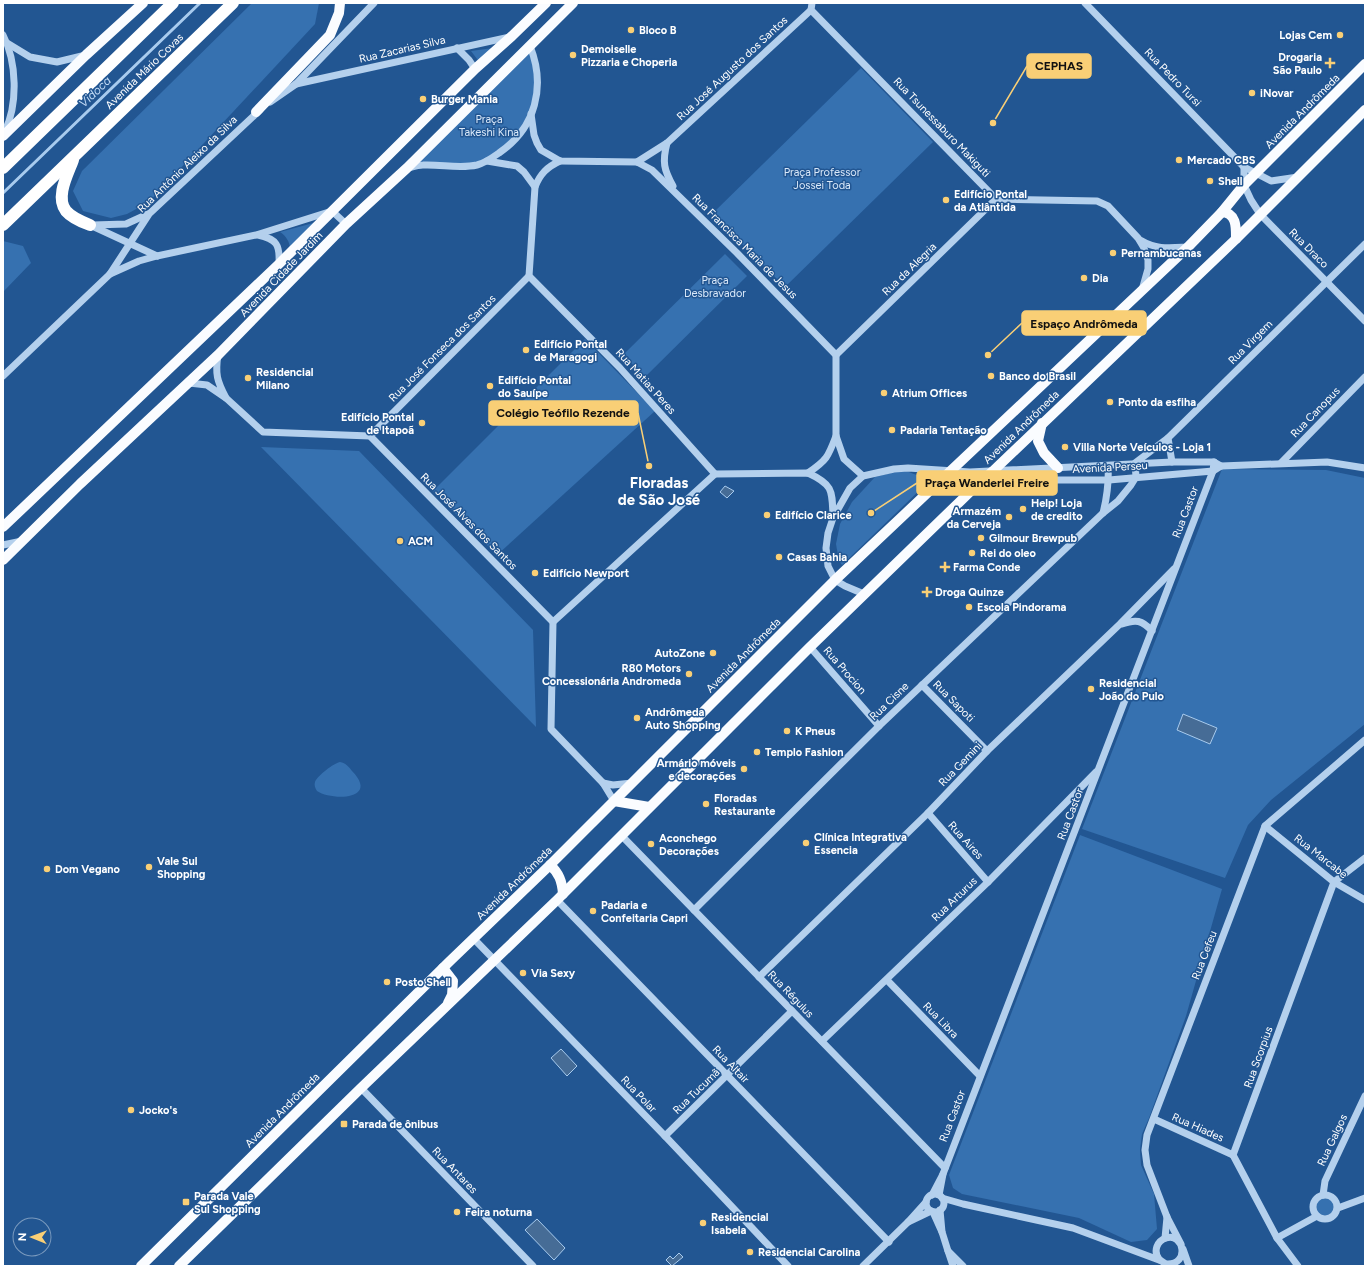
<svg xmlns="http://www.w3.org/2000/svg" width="1368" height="1269" font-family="Figtree,sans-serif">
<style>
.green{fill:#3671b0}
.water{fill:#466c96;stroke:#a8cbee}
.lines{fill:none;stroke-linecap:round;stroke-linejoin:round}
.stream{stroke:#a8cbee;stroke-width:3}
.minor{stroke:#b4d0ed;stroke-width:7}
.major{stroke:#fafcff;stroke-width:10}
.highway{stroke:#fff;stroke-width:12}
.poi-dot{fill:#f9cf76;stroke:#225692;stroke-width:1.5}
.labels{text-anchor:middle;stroke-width:3;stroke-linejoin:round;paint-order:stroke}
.poi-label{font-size:11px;font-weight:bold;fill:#fff;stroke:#225692;text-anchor:start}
.street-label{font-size:11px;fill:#fff;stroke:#225692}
.park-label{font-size:11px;fill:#dae9fa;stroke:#225692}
.water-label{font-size:12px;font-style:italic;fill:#c0d9f4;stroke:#225692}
.district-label{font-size:15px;font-weight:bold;fill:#fff;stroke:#225692}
.leader{fill:none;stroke:#f9cf76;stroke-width:1.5}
.callout-dot{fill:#f9cf76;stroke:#225692;stroke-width:1.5}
.callout{fill:#f9cf76;stroke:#f9cf76;stroke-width:1.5}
.callout-label{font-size:12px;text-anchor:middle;font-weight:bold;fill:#111}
</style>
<rect width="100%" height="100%" fill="#225692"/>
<!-- green -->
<g class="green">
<polygon points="252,3 319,3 315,24 149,202 127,214 111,218 83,211 73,191 82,171"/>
<polygon points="530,46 535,60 536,100 515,139 477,165 407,168"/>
<polygon points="493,48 480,63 471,51"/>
<polygon points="861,68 933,142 785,287 712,214"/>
<path d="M317 222 290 249C290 242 286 236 280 232Z"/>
<polygon points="3,241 23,246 31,263 3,292"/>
<polygon points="725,254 747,276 645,377 623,355"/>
<polygon points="585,339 655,411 497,555 433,491"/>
<polygon points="261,447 359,451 533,630 536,727"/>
<polygon points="1222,469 1326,470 1365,478 1365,724 1271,800 1248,825 1225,878 1082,829"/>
<polygon points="906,471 922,477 925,485 842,565 839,561 836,544 840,524 852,502 875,477 895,472"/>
<path d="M340 762C346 763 349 767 352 771 380 800 332 801 317 791 315 788 314 785 315 782 317 776 334 763 340 762Z"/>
<polygon points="1080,835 1222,889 1186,1016 1149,1118 1142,1134 1140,1150 1141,1165 1154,1194 1157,1229 1147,1240 1131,1242 1079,1218 962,1194 953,1188 949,1175"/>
<circle cx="1325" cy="1207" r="9"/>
</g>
<!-- water -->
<g class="water">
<polygon points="725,486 734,491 727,498 720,492"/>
<polygon points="1183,714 1217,728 1210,744 1177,730"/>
<polygon points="561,1049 577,1066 567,1076 551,1058"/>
<polygon points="537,1219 565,1248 554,1260 525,1230"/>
<polygon points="679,1253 683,1257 672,1266 666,1260 670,1256 673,1259"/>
</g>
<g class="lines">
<!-- stream -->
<polyline class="stream" points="3,193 200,3"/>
<!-- minor -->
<g class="minor">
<polyline points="812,3 811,10 996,199 1097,201 1108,206 1138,238 1144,248 1148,260 1148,269 1142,290"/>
<polyline points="1085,3 1244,167 1271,181 1298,177"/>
<path d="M3 35C17 62 18 104 5 131"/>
<polyline points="7,43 30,57 57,62 86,55"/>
<polyline points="457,48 469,60 475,69"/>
<polyline points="296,84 510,37"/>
<polyline points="270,102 296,84 374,3"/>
<polyline points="531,114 534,135 537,143 541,150 560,161 637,162 652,170 737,253 836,355 836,436 844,459 863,476"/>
<path d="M667 143C662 162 664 170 673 186"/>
<path d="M487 161 517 166 524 172 535 187 529 276 620 368 715 474 808 473C834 485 832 491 833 518"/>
<polyline points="637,162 667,143 811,10"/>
<polyline points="1244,167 1244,185 1251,200 1260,214 1365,321"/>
<path d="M408 168C412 167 418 165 423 165 441 164 459 169 477 165 485 163 492 158 499 153 536 128 546 86 530 46"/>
<path d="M535 187C540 174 547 167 560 161"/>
<polyline points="90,225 157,256"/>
<polyline points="93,225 126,224 148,214"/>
<path d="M258 235C277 239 280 245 279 264"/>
<path d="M1140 240C1157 250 1169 248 1188 247"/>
<polyline points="110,274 139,261 157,256 256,235 332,211 346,224"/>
<polyline points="836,355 996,199"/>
<polyline points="3,376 110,274 149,214 260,110"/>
<path d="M189 383 207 385 226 398C217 381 215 374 218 355"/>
<polyline points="226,398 263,432 370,436 553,622 551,729 603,783"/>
<polyline points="370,436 529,276"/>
<polyline points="1172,462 1168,438 1365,244"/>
<polyline points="1281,463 1365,377"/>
<path d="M808 473C827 460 828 457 836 436"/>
<polyline points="975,487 1032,480 1109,480 1213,471 1221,466 1327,462 1365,468"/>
<path d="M1103 513C1107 497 1109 482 1108 466"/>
<polyline points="3,545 22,541"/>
<polyline points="864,594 845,586 835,580 828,566 826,548 828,533 833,518 850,488 863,476 894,469 908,468 970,472 1172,462 1214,462 1221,466"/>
<polyline points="553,622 715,474"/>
<path d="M1122 624C1136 619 1142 620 1152 631"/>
<polyline points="810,647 879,726"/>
<polyline points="922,685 987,751"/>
<polyline points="614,801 603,783 613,785 632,783"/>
<polyline points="928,813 988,882"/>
<polyline points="1265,826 1334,882 1365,900"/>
<polyline points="621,835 945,1168"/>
<polyline points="557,900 889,1242"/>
<polyline points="694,910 879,726 1103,513 1118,501 1131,485 1136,477 1135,463 1168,438"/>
<polyline points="474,939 665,1136 788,1266"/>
<polyline points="759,977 928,813 987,751 1120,624 1174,569"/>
<polyline points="887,980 980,1076"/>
<polyline points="822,1041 988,882 1096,772"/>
<polyline points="361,1088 533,1266"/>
<polyline points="1154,1119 1233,1155"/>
<polyline points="665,1136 792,1011"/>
<polyline points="943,1174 1213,471 1214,462"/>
<circle cx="935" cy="1203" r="9"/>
<circle cx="1325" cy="1207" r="12"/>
<polyline points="932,1195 943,1174 939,1195"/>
<polyline points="1323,1195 1325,1181 1365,1096"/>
<polyline points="942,1198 963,1204 1073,1228 1159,1260"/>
<polyline points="926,1202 908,1222 931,1211"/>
<polyline points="1338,1208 1365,1198"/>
<polyline points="933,1212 942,1232 940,1210"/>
<polyline points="942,1232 948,1251"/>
<polyline points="1165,1238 1167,1217"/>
<polyline points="1277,1238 1317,1216"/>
<polyline points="1181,1244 1167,1217 1147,1165 1145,1150 1147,1135 1265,826 1365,740"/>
<polyline points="1183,1249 1189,1266"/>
<path d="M1167 1264C1190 1265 1184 1232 1166 1238 1157 1241 1153 1251 1159 1259 1161 1262 1166 1263 1169 1266"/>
<polyline points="863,1266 908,1222"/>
<polyline points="953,1266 948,1251 963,1266"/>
<polyline points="1298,1266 1277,1238 1233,1155 1334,882 1365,858"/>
</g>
<!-- major -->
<g class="major">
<polyline points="256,112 330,35 339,13 340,3"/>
<polyline points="3,136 86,55 143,3"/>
<path d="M1222 212C1237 213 1236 228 1236 239"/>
<polyline points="1042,423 1038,441 1044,453 1058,468"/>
<polyline points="3,527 279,264 475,69 512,36 546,3"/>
<polyline points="3,560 80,484 218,355 346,224 407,168 573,3"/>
<polyline points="614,801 649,807"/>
<path d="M550 865C559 873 562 881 563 894"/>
<polyline points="443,968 453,981 452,995 448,1003"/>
<polyline points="141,1266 450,961 550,865 835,580 1188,247 1222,212 1244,185 1365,64"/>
<polyline points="179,1266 361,1088 557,900 810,647 975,487 993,471 1236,239 1365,110"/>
</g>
<!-- highway -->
<g class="highway">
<path d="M73 160C68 174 55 197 66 211 72 218 82 222 90 225"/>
<polyline points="3,168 173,3"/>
<polyline points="3,225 233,3"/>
</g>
</g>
<!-- markers -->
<g class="poi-dot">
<circle cx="631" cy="30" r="4"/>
<circle cx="1340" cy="35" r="4"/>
<circle cx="573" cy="55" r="4"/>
<path d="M1328 57h4v4h4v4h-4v4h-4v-4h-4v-4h4z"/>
<circle cx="1252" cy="93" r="4"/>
<circle cx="423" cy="99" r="4"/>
<circle cx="1179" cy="160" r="4"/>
<circle cx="1210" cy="181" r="4"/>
<circle cx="946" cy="200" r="4"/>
<circle cx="1113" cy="253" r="4"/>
<circle cx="1084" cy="278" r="4"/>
<circle cx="526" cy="350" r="4"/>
<circle cx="991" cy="376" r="4"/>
<circle cx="248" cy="378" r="4"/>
<circle cx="490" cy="386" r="4"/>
<circle cx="884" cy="393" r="4"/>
<circle cx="1110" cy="402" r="4"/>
<circle cx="422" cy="423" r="4"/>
<circle cx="892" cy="430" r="4"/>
<circle cx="1065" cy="447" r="4"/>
<circle cx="1023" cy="509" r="4"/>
<circle cx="767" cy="515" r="4"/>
<circle cx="1009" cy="517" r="4"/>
<circle cx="981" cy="538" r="4"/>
<circle cx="400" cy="541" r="4"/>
<circle cx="972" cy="553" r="4"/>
<circle cx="779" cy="557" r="4"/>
<path d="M943 561h4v4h4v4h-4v4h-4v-4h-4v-4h4z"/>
<circle cx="535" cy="573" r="4"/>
<path d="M925 586h4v4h4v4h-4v4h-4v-4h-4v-4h4z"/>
<circle cx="969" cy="607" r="4"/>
<circle cx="713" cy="653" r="4"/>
<circle cx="689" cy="674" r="4"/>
<circle cx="1091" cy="689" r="4"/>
<circle cx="637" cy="718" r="4"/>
<circle cx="787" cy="731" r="4"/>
<circle cx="757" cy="752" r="4"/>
<circle cx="744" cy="769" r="4"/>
<circle cx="706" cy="804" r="4"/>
<circle cx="806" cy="843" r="4"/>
<circle cx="651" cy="844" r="4"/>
<circle cx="149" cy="867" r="4"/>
<circle cx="47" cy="869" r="4"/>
<circle cx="593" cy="911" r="4"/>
<circle cx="523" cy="973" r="4"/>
<circle cx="387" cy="982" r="4"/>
<circle cx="131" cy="1110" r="4"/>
<rect x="340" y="1120" width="8" height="8" rx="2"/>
<rect x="182" y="1198" width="8" height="8" rx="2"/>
<circle cx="457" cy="1212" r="4"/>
<circle cx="703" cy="1223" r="4"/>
<circle cx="750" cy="1252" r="4"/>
</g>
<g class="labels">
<!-- poi labels -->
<g class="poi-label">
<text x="639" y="34">Bloco B</text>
<text x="1332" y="39" text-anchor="end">Lojas Cem</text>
<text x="581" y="53">Demoiselle<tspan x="581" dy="13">Pizzaria e Choperia</tspan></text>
<text x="1322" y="61" text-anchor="end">Drogaria<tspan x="1322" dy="13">São Paulo</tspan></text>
<text x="1260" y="97">iNovar</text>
<text x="431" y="103">Burger Mania</text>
<text x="1187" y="164">Mercado CBS</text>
<text x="1218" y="185">Shell</text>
<text x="954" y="198">Edifício Pontal<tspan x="954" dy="13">da Atlântida</tspan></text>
<text x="1121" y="257">Pernambucanas</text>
<text x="1092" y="282">Dia</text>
<text x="534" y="348">Edifício Pontal<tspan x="534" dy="13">de Maragogi</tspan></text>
<text x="256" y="376">Residencial<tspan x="256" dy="13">Milano</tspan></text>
<text x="999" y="380">Banco do Brasil</text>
<text x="498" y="384">Edifício Pontal<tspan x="498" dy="13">do Sauípe</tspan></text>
<text x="892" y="397">Atrium Offices</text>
<text x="1118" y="406">Ponto da esfiha</text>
<text x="414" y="421" text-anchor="end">Edifício Pontal<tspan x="414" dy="13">de Itapoã</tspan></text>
<text x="900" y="434">Padaria Tentação</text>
<text x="1073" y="451">Villa Norte Veículos - Loja 1</text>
<text x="1031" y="507">Help! Loja<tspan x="1031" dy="13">de credito</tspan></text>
<text x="1001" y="515" text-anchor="end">Armazém<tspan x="1001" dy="13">da Cerveja</tspan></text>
<text x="775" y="519">Edifício Clarice</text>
<text x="989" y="542">Gilmour Brewpub</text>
<text x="408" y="545">ACM</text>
<text x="980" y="557">Rei do oleo</text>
<text x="787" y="561">Casas Bahia</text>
<text x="953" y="571">Farma Conde</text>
<text x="543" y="577">Edifício Newport</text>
<text x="935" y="596">Droga Quinze</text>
<text x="977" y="611">Escola Pindorama</text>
<text x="705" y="657" text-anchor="end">AutoZone</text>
<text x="681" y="672" text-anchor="end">R80 Motors<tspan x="681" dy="13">Concessionária Andromeda</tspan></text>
<text x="1099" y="687">Residencial<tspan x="1099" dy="13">João do Pulo</tspan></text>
<text x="645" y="716">Andrômeda<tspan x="645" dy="13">Auto Shopping</tspan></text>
<text x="795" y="735">K Pneus</text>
<text x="765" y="756">Templo Fashion</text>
<text x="736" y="767" text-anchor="end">Armário móveis<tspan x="736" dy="13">e decorações</tspan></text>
<text x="714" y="802">Floradas<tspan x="714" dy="13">Restaurante</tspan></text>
<text x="814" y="841">Clínica Integrativa<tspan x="814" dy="13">Essencia</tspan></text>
<text x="659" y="842">Aconchego<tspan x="659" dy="13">Decorações</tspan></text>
<text x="157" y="865">Vale Sul<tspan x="157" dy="13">Shopping</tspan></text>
<text x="55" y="873">Dom Vegano</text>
<text x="601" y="909">Padaria e<tspan x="601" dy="13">Confeitaria Capri</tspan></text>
<text x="531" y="977">Via Sexy</text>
<text x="395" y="986">Posto Shell</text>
<text x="139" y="1114">Jocko's</text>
<text x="352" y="1128">Parada de ônibus</text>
<text x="194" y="1200">Parada Vale<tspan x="194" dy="13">Sul Shopping</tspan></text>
<text x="465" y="1216">Feira noturna</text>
<text x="711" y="1221">Residencial<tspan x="711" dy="13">Isabela</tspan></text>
<text x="758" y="1256">Residencial Carolina</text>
</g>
<!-- street labels -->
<g class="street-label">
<text transform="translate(402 49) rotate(-13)" y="4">Rua Zacarias Silva</text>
<text transform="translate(732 68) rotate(-43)" y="4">Rua José Augusto dos Santos</text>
<text transform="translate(144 71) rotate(-44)" y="4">Avenida Mário Covas</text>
<text transform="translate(1173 77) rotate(46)" y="4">Rua Pedro Tursi</text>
<text transform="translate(1302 111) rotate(-45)" y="4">Avenida Andrômeda</text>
<text transform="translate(942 127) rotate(46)" y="4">Rua Tsunessaburo Makiguti</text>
<text transform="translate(187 164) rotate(-44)" y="4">Rua Antônio Aleixo da Silva</text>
<text transform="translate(745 246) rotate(45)" y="4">Rua Francisca Maria de Jesus</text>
<text transform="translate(1309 248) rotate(45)" y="4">Rua Draco</text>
<text transform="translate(909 269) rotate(-44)" y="4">Rua da Alegria</text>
<text transform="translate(281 274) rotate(-46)" y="4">Avenida Cidade Jardim</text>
<text transform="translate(1250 342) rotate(-45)" y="4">Rua Virgem</text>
<text transform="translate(442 348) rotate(-45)" y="4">Rua José Fonseca dos Santos</text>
<text transform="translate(646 381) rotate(48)" y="4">Rua Matias Peres</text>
<text transform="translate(1315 412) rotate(-46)" y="4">Rua Canopus</text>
<text transform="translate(1021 427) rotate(-44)" y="4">Avenida Andrômeda</text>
<text transform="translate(1110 467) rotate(-3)" y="4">Avenida Perseu</text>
<text transform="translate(1185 512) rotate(-69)" y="4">Rua Castor</text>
<text transform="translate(469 521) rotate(45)" y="4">Rua José Alves dos Santos</text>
<text transform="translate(743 655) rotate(-45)" y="4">Avenida Andrômeda</text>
<text transform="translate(845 670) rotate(49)" y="4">Rua Procion</text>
<text transform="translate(889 701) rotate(-44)" y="4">Rua Cisne</text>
<text transform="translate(954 701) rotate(45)" y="4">Rua Sapoti</text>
<text transform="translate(960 764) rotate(-46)" y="4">Rua Gemini</text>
<text transform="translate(1070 814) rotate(-69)" y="4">Rua Castor</text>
<text transform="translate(966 840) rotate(48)" y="4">Rua Aires</text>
<text transform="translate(1321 856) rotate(38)" y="4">Rua Marcabe</text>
<text transform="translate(514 883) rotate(-44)" y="4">Avenida Andrômeda</text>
<text transform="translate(954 899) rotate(-44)" y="4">Rua Arturus</text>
<text transform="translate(1204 955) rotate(-69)" y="4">Rua Cefeu</text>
<text transform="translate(791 994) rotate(46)" y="4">Rua Régulus</text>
<text transform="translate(941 1020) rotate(46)" y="4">Rua Libra</text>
<text transform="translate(1258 1057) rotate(-70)" y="4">Rua Scorpius</text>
<text transform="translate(731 1064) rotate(46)" y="4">Rua Altair</text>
<text transform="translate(696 1091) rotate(-44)" y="4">Rua Tucumã</text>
<text transform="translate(639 1094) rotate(46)" y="4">Rua Polar</text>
<text transform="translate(282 1110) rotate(-45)" y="4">Avenida Andrômeda</text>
<text transform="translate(952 1116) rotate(-69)" y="4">Rua Castor</text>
<text transform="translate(1198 1127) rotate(24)" y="4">Rua Hiades</text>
<text transform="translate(1332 1140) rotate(-65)" y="4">Rua Galgos</text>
<text transform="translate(455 1170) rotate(46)" y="4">Rua Antares</text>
</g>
<!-- park labels -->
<g class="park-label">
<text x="489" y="123">Praça<tspan x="489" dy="13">Takeshi Kina</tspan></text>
<text x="822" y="176">Praça Professor<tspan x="822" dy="13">Jossei Toda</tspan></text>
<text x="715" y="284">Praça<tspan x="715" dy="13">Desbravador</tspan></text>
</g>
<!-- water labels -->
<g class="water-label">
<text transform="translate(95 92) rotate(-44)" y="4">Vidoca</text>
</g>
<!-- district labels -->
<g class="district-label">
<text x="659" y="488">Floradas<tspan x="659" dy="17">de São José</tspan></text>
</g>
</g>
<!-- callouts -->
<path class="leader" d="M993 123L1027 66M988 355L1022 323M649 466L638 413M871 513L917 483"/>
<g class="callout-dot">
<circle cx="993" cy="123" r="4"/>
<circle cx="988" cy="355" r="4"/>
<circle cx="649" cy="466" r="4"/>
<circle cx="871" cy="513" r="4"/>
</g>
<g class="callout">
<rect x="1027" y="54" width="64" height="24" rx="4"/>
<rect x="1022" y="311" width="124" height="24" rx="4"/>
<rect x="489" y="401" width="149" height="24" rx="4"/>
<rect x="917" y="471" width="140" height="24" rx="4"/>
</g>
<g class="callout-label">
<text x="1059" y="70">CEPHAS</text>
<text x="1084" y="328">Espaço Andrômeda</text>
<text x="563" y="417">Colégio Teófilo Rezende</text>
<text x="987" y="487">Praça Wanderlei Freire</text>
</g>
<!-- border -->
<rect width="1368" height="1269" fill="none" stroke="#ffffff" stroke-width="8"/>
<!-- north arrow -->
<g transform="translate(32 1237) rotate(271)"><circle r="19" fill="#225692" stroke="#7a9abe"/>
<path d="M0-3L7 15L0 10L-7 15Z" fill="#f9cf76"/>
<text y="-6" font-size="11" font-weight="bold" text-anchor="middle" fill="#ffffff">N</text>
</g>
</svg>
